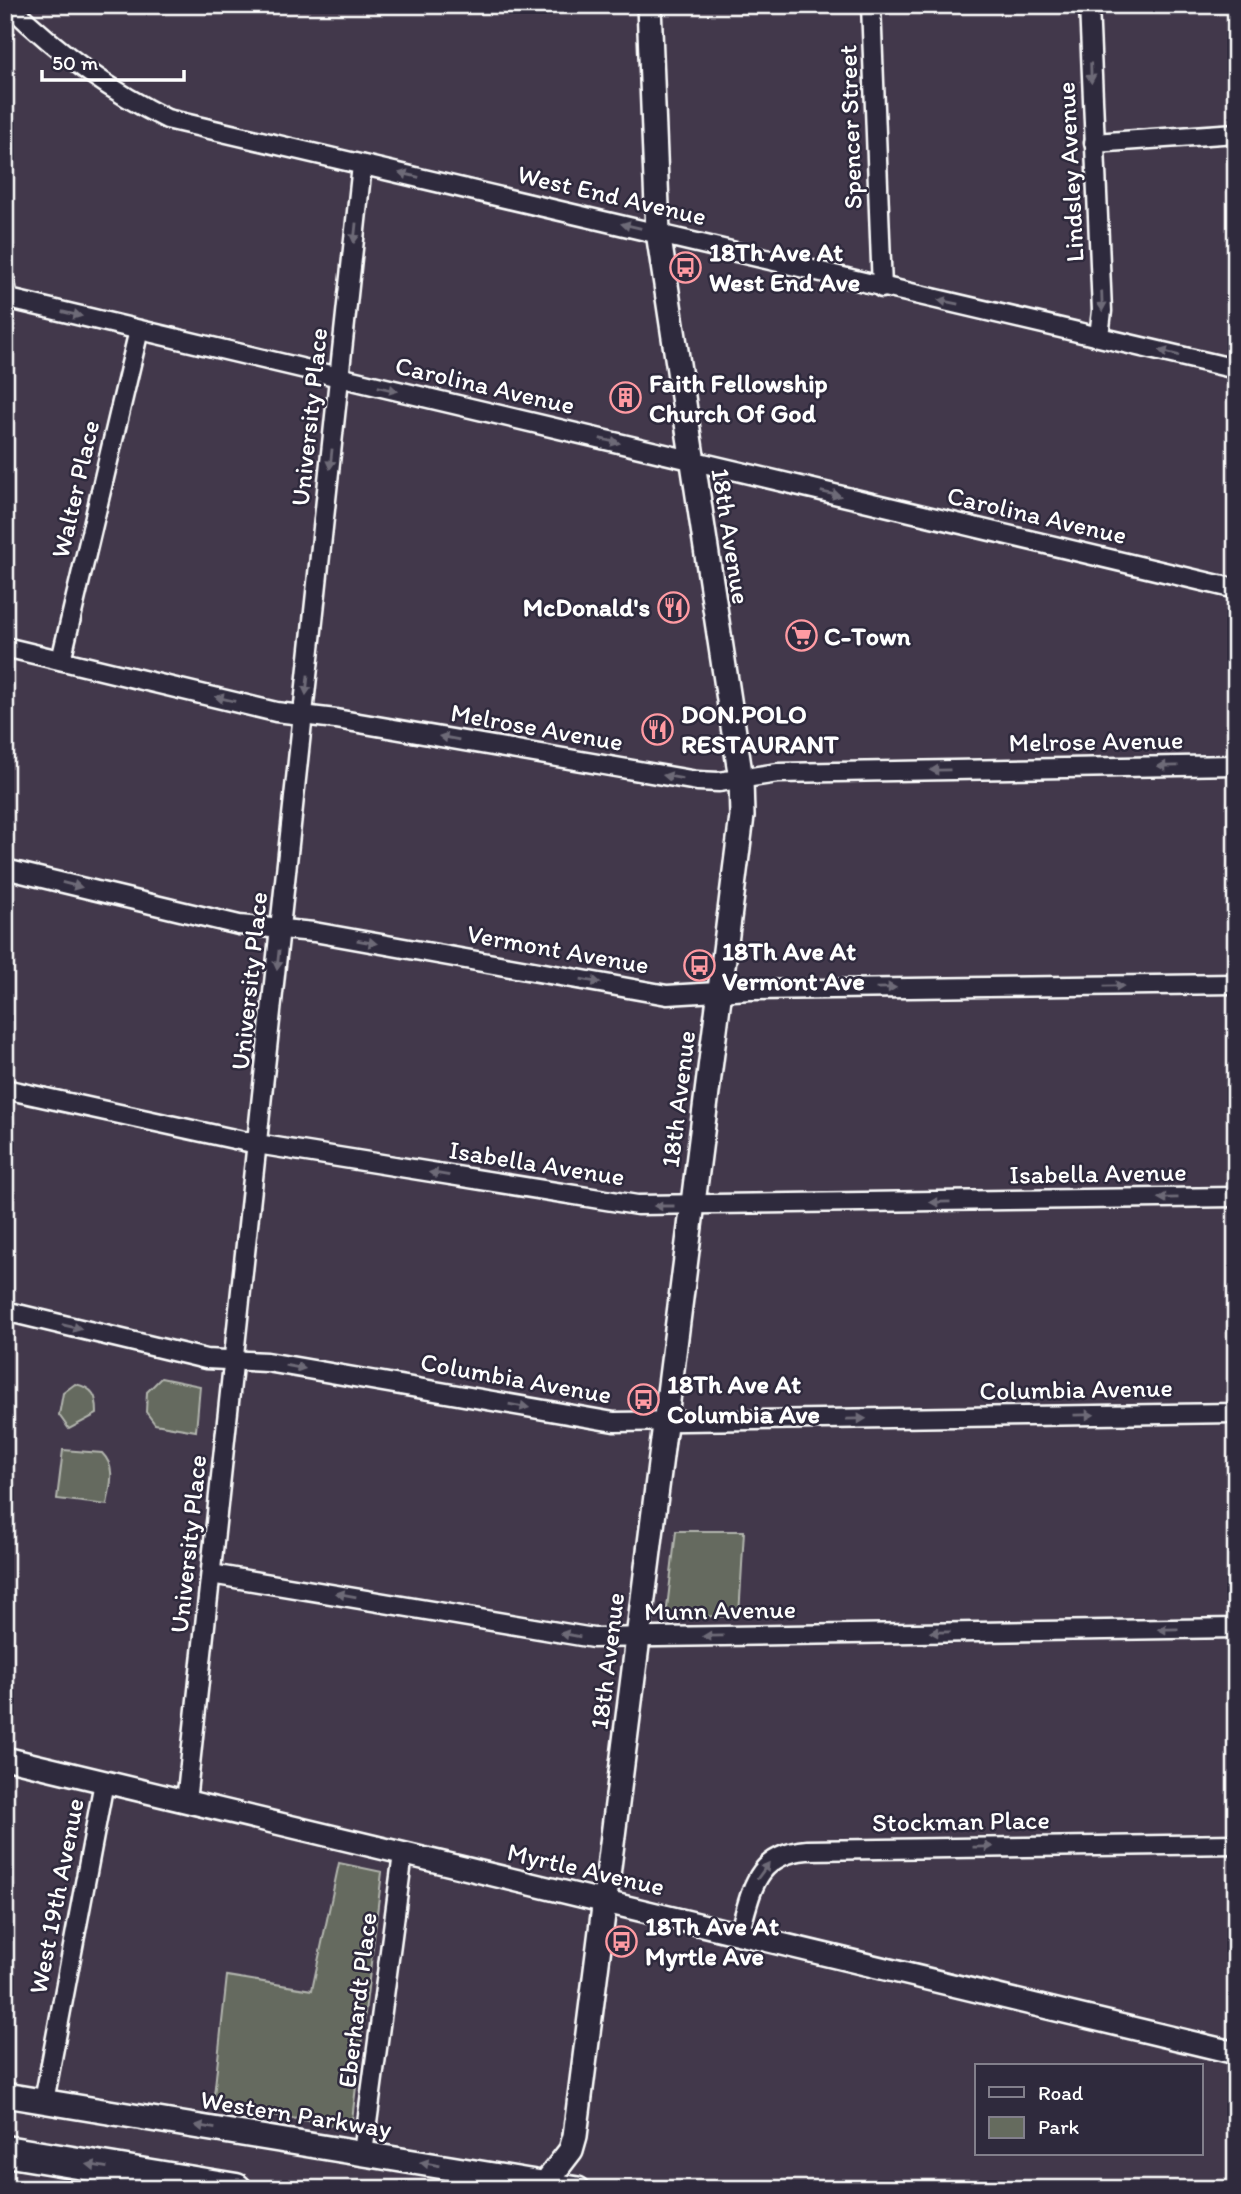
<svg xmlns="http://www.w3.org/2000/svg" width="1241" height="2194" font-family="Itim,sans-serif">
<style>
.green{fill:#656b5e;stroke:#b2b5ae;stroke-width:2}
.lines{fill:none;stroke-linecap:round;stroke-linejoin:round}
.minor-casing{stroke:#fff;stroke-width:23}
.tertiary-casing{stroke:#fff;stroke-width:26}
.secondary-casing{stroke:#fff;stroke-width:28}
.motorway-casing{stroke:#fff;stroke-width:35}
.minor{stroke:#2f2a3d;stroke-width:18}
.tertiary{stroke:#2f2a3d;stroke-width:21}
.secondary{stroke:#2f2a3d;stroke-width:23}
.motorway{stroke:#2f2a3d;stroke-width:30}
.oneway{fill:#6d6a77}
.labels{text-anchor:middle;stroke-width:5;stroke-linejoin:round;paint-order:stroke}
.street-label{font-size:26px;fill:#fff;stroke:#2f2a3d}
.poi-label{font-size:26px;font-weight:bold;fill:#fff;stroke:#2f2a3d;text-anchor:start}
</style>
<rect width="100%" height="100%" fill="#42384b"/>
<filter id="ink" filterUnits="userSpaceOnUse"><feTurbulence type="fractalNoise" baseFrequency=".0143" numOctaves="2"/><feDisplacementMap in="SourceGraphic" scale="14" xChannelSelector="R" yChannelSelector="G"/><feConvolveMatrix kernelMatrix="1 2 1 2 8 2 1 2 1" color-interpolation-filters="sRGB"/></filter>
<g filter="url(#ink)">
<!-- green -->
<g class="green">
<polygon points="161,1378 200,1386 196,1431 155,1424 146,1412 147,1392"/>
<path d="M75 1384C94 1388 97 1396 97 1414L69 1429 59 1415 63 1393Z"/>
<path d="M63 1450 102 1453C117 1468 110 1486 107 1505L57 1499Z"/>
<polygon points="676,1531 744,1531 739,1616 666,1617"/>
<polygon points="339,1863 382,1872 351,2128 213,2105 227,1976 312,1990"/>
</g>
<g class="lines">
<defs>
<g id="minor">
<path d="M9 5C57 51 107 90 167 119L1236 369"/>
<polyline points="871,5 882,288"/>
<polyline points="1089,5 1102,311 1099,336"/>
<polyline points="1094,143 1236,133"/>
<polyline points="5,282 8,299"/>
<polyline points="5,298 1236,589"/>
<polyline points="5,647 276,712 336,719 697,781 719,782 778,773 1236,765"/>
<polyline points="61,660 139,330"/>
<polyline points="5,869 239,925 314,932 667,995 750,990 1236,984"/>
<polyline points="5,1089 257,1144 637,1205 1236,1197"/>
<polyline points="5,1311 206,1359 267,1362 614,1422 1236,1413"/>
<polyline points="211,1574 593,1638 1236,1628"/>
<polyline points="186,1802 362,165"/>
<path d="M739 1934C752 1891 754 1855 807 1850L1236 1844"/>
<polyline points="44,2101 104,1782"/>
<polyline points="363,2153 403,1854"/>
</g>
<polyline id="tertiary" points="5,1758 1236,2053"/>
<g id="secondary">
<polyline points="5,2095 578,2189"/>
<polyline points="541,2189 571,2150 575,2136 742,816 741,779 658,232 649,5"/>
</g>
<polyline id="motorway" points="5,2151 236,2189"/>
</defs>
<!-- minor casing -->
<use href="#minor" class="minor-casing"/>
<!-- tertiary casing -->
<use href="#tertiary" class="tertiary-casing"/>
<!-- secondary casing -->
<use href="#secondary" class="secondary-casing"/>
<!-- motorway casing -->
<use href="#motorway" class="motorway-casing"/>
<!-- minor -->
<use href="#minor" class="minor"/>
<!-- tertiary -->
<use href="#tertiary" class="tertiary"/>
<!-- secondary -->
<use href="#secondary" class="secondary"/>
<!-- motorway -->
<use href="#motorway" class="motorway"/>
</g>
<!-- one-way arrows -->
<defs><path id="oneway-solid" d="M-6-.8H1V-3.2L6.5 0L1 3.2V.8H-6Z" transform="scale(1.75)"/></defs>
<g class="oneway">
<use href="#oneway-solid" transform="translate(1091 73) rotate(88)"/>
<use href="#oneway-solid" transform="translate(409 175) rotate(-167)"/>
<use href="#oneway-solid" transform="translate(631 226) rotate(-167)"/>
<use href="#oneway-solid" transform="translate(355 233) rotate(96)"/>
<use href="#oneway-solid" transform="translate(1102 301) rotate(88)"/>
<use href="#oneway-solid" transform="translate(948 302) rotate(-168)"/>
<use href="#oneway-solid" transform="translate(72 314) rotate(13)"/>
<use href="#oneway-solid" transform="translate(1169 353) rotate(-166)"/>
<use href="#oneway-solid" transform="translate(388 389) rotate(13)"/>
<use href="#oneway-solid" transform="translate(610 441) rotate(13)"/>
<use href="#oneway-solid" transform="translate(331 459) rotate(96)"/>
<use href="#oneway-solid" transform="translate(831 494) rotate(13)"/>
<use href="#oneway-solid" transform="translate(307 685) rotate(96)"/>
<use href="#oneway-solid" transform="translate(225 699) rotate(-167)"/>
<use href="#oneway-solid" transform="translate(449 738) rotate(-170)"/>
<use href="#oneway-solid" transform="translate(1168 766) rotate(179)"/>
<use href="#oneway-solid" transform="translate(940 770) rotate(179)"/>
<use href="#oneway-solid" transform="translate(673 777) rotate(-170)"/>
<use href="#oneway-solid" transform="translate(72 885) rotate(14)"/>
<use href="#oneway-solid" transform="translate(367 942) rotate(10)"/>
<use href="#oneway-solid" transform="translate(278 960) rotate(96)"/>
<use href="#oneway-solid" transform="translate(591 981) rotate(10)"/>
<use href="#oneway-solid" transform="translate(1114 986) rotate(-1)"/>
<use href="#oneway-solid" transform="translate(886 988) rotate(-1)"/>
<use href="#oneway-solid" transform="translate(439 1174) rotate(-171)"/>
<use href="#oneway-solid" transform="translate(1168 1198) rotate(179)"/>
<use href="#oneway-solid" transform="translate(940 1202) rotate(179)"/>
<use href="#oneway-solid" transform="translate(664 1206) rotate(-180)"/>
<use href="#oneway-solid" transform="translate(72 1327) rotate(13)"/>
<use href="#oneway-solid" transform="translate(295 1367) rotate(10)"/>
<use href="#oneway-solid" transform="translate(519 1406) rotate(10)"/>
<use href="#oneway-solid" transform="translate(1084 1415) rotate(-1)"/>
<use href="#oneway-solid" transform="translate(856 1419) rotate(-1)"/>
<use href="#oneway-solid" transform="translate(346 1595) rotate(-170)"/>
<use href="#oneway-solid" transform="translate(1168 1629) rotate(179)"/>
<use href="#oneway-solid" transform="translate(940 1632) rotate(179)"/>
<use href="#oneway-solid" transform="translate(570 1635) rotate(-170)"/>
<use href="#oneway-solid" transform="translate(713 1636) rotate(179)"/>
<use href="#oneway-solid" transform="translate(983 1847) rotate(-1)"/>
<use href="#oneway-solid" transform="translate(763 1871) rotate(-54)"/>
<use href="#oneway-solid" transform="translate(205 2127) rotate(-171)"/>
<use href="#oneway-solid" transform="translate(430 2164) rotate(-170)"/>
<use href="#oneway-solid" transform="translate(97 2166) rotate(-171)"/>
</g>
</g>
<!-- icons -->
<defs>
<symbol id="bus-ring" viewBox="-11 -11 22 22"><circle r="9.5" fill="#2f2a3d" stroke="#ff9aa2" stroke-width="1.5"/><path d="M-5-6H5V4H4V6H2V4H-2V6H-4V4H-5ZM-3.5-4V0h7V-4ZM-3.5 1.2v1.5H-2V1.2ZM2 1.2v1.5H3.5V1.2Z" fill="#ff9aa2"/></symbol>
<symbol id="building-ring" viewBox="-11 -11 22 22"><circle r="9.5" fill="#2f2a3d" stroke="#ff9aa2" stroke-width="1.5"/><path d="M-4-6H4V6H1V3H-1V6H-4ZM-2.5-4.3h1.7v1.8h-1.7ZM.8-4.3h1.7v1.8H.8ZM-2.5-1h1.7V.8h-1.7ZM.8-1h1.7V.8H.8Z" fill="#ff9aa2"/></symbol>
<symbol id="restaurant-ring" viewBox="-11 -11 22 22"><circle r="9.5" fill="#2f2a3d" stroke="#ff9aa2" stroke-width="1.5"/><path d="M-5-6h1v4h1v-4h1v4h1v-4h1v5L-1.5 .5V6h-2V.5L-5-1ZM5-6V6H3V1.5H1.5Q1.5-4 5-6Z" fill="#ff9aa2"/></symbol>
<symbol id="supermarket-ring" viewBox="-11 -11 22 22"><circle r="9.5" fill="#2f2a3d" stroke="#ff9aa2" stroke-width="1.5"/><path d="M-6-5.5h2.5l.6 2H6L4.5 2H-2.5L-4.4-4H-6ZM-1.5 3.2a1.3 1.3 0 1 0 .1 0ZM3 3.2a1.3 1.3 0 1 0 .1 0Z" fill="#ff9aa2"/></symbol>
</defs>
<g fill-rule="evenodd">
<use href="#bus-ring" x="668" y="250" width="35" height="35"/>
<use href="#building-ring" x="608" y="380" width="35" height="35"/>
<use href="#restaurant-ring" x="656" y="590" width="35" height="35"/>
<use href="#supermarket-ring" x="784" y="618" width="35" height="35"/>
<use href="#restaurant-ring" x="640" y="712" width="35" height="35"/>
<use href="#bus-ring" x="682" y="948" width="35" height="35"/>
<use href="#bus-ring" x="626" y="1382" width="35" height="35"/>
<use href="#bus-ring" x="604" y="1924" width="35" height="35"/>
</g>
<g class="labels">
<!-- street labels -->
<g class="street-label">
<text transform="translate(850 127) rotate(-92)" y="9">Spencer Street</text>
<text transform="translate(1070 172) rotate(-93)" y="9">Lindsley Avenue</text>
<text transform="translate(612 195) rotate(13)" y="9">West End Avenue</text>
<text transform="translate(485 385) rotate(13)" y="9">Carolina Avenue</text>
<text transform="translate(309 417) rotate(-84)" y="9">University Place</text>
<text transform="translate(75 489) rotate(-77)" y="9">Walter Place</text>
<text transform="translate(1037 515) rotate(13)" y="9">Carolina Avenue</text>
<text transform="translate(731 536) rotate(81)" y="9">18th Avenue</text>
<text transform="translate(537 727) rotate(10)" y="9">Melrose Avenue</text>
<text transform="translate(1096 741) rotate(-1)" y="9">Melrose Avenue</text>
<text transform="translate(558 949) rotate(10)" y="9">Vermont Avenue</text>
<text transform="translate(249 981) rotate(-84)" y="9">University Place</text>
<text transform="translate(678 1099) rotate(-83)" y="9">18th Avenue</text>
<text transform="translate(537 1163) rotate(9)" y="9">Isabella Avenue</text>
<text transform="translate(1098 1173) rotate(-1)" y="9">Isabella Avenue</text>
<text transform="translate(516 1378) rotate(10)" y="9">Columbia Avenue</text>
<text transform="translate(1076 1389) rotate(-1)" y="9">Columbia Avenue</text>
<text transform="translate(188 1544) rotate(-84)" y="9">University Place</text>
<text transform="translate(720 1610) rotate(-1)" y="9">Munn Avenue</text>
<text transform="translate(607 1661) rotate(-83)" y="9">18th Avenue</text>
<text transform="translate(961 1821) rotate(-1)" y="9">Stockman Place</text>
<text transform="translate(586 1869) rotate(13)" y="9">Myrtle Avenue</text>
<text transform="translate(56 1896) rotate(-79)" y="9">West 19th Avenue</text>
<text transform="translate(357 2000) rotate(-83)" y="9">Eberhardt Place</text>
<text transform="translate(296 2114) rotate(9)" y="9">Western Parkway</text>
</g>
<!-- poi labels -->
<g class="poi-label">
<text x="709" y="261">18Th Ave At<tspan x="709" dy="30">West End Ave</tspan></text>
<text x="649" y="392">Faith Fellowship<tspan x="649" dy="30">Church Of God</tspan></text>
<text x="650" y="616" text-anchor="end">McDonald's</text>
<text x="824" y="645">C-Town</text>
<text x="681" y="723">DON.POLO<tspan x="681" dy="30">RESTAURANT</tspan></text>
<text x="722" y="960">18Th Ave At<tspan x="722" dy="30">Vermont Ave</tspan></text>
<text x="667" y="1393">18Th Ave At<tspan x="667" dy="30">Columbia Ave</tspan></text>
<text x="645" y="1935">18Th Ave At<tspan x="645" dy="30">Myrtle Ave</tspan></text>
</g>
</g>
<!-- margin -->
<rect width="1241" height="2194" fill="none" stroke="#2f2a3d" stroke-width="28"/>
<rect x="14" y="14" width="1213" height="2166" fill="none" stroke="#fff" stroke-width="2.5" filter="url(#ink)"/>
<!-- legend -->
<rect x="975" y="2064" width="228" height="91" fill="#2f2a3d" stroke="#827f8b" stroke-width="2"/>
<rect x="989" y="2087" width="35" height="10" fill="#2f2a3d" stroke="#827f8b" stroke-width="2"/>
<text x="1038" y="2100" font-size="21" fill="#ffffff">Road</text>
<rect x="989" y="2117" width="35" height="21" fill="#656b5e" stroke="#827f8b" stroke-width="2"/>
<text x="1038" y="2134" font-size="21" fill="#ffffff">Park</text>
<!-- scale -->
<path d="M42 70v10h142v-10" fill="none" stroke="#ffffff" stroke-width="3.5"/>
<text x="52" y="70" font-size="21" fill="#ffffff" stroke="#2f2a3d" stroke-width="5" paint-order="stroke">50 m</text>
</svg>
